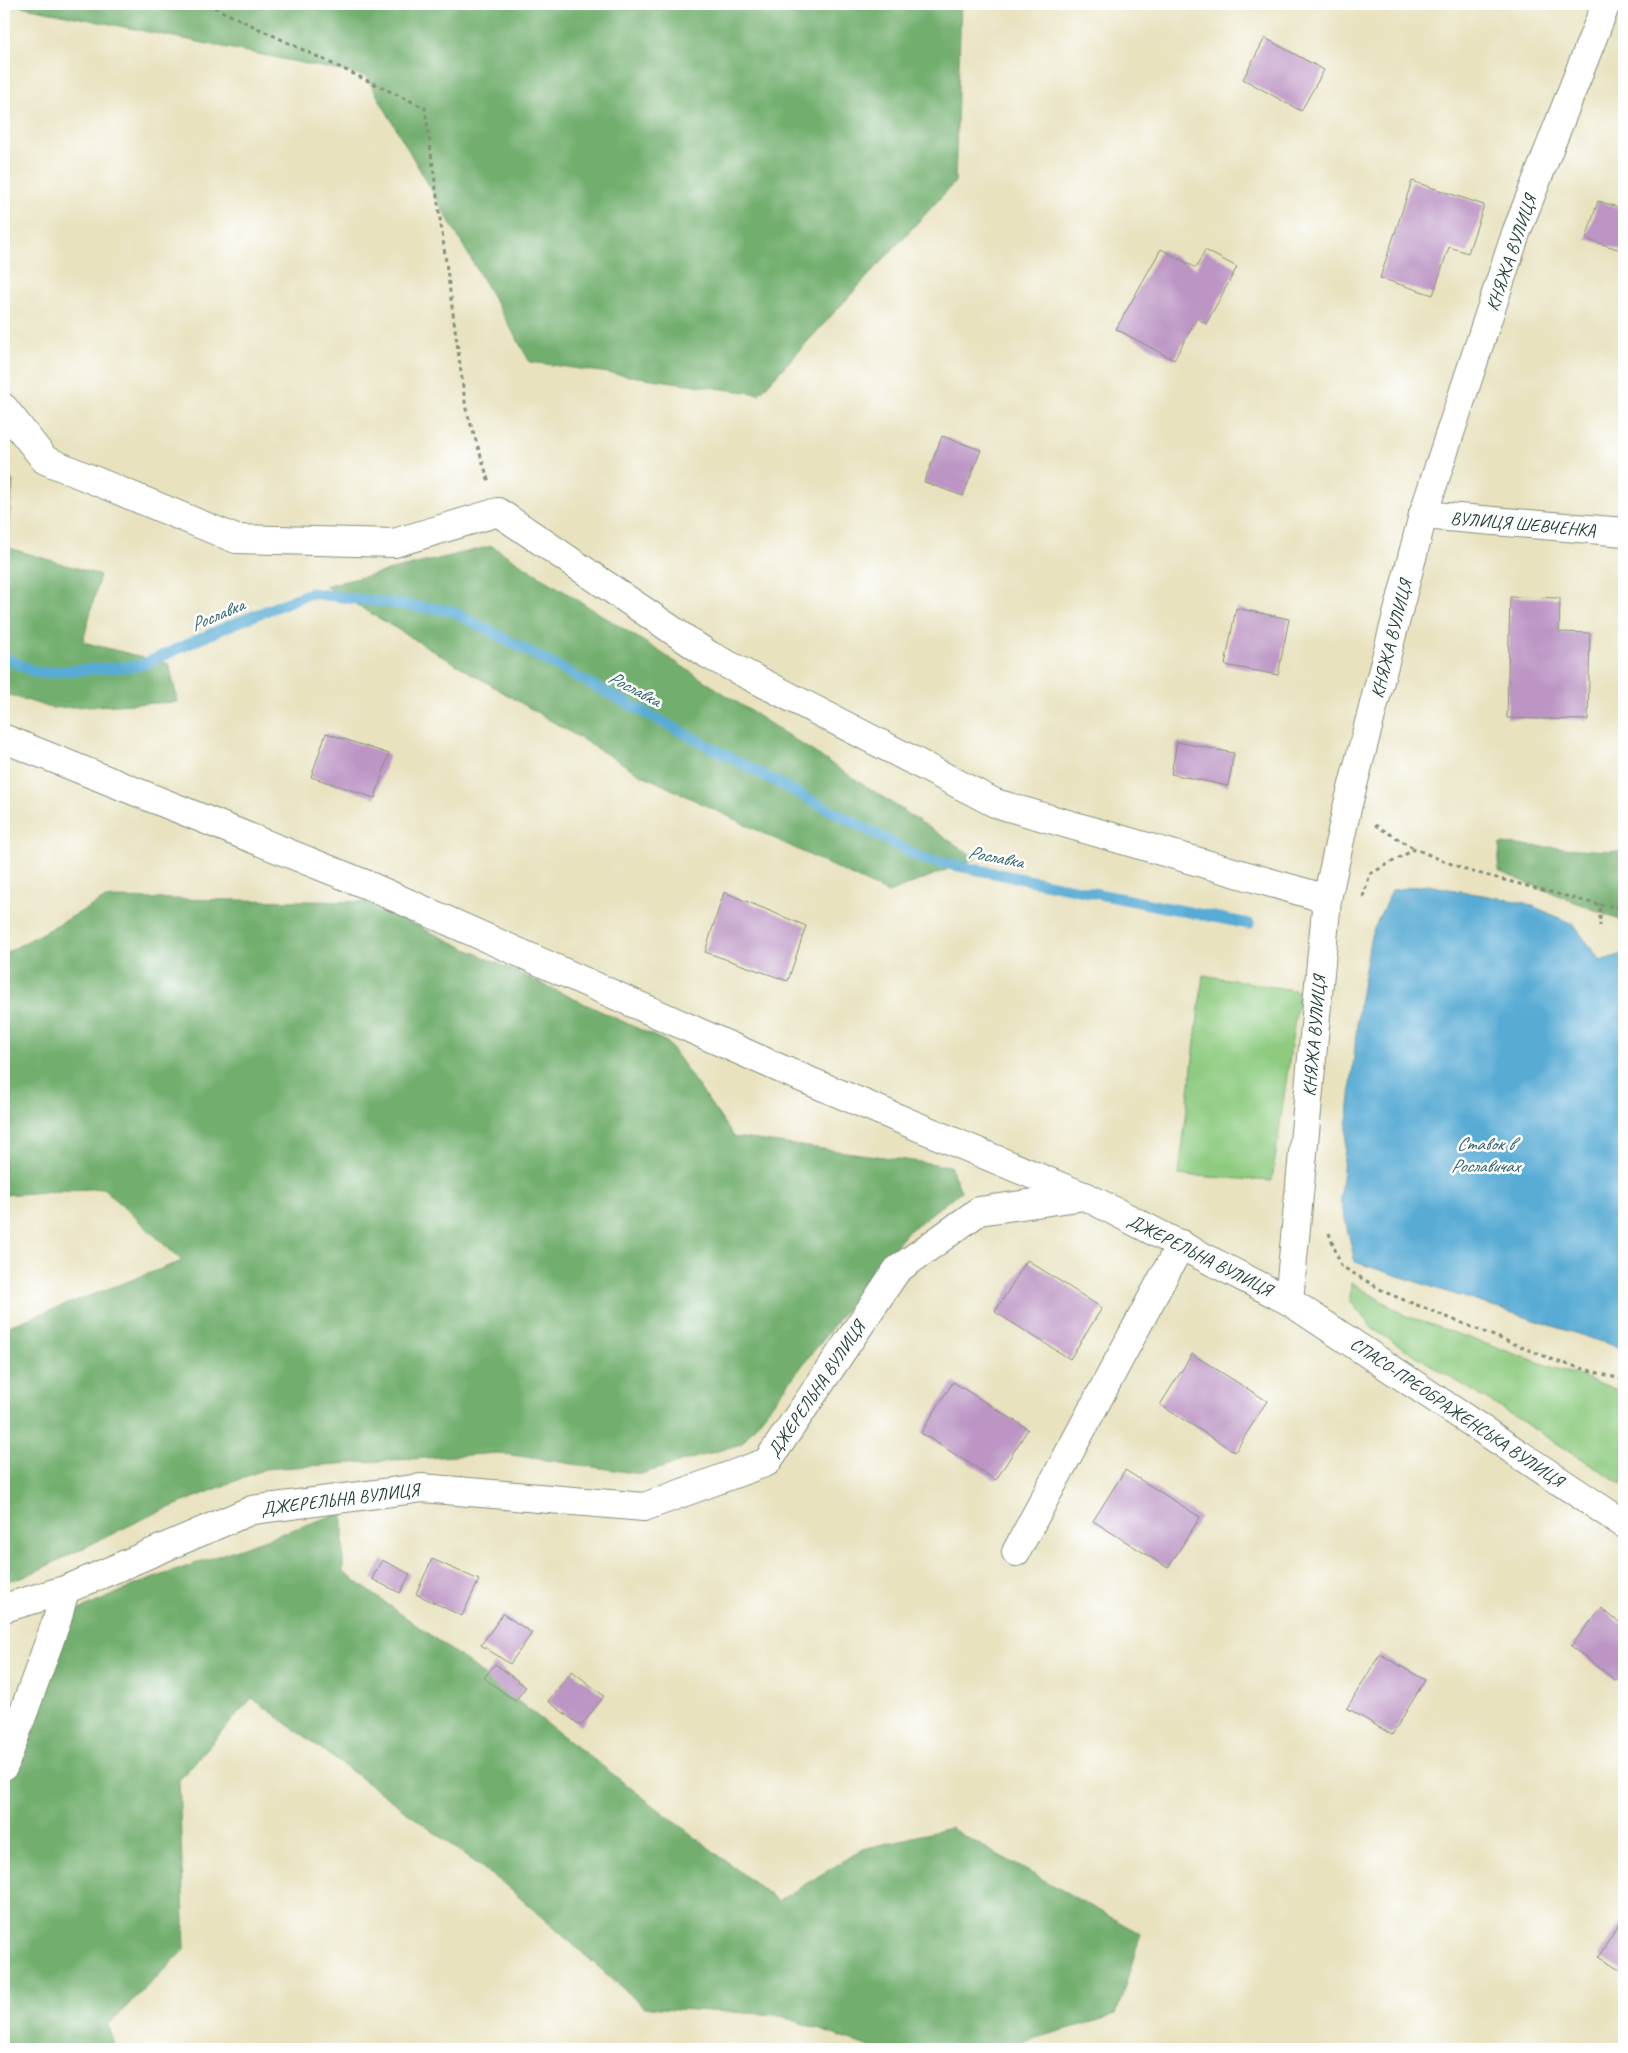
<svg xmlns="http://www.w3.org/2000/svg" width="1628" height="2053" font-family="Caveat,sans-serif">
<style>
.green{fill:#8ecb80;stroke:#56845a}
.forest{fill:#72af6e;stroke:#487651}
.water{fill:#59abd4;stroke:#3c7484}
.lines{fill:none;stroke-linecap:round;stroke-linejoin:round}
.stream{stroke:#59abd4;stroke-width:11}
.building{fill:#bc95c4}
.street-casing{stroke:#84907a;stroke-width:30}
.secondary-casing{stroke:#84907a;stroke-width:30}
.path{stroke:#84907a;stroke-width:3;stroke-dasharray:4 4;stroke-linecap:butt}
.street{stroke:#fff;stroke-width:28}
.secondary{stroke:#fff;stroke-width:28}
.labels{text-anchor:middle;stroke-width:5;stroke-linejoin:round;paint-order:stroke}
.street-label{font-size:18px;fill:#1f3d34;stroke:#fff}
.water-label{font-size:19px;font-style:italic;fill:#33646c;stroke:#fff}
</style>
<rect width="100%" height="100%" fill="#fff"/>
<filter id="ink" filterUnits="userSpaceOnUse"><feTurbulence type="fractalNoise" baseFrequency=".02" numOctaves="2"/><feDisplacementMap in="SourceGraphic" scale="10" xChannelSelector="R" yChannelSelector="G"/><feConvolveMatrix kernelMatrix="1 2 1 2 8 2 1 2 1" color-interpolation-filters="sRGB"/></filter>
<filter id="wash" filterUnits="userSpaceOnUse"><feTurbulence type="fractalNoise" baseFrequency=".0096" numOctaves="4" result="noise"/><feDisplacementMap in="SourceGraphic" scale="20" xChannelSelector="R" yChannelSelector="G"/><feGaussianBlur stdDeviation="1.12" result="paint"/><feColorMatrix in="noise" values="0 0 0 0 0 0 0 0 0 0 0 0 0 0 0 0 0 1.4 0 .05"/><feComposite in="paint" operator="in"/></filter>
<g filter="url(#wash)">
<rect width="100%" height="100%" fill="#e8e2bf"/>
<!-- green -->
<g class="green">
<polygon points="1203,975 1299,991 1272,1181 1179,1175"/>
<polygon points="1351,1282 1406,1316 1624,1392 1624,1485 1373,1329 1350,1301"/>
</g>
<!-- forest -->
<g class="forest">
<polygon points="11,4 961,4 955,182 759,394 530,362 366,76"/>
<polygon points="4,475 13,481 6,547 100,575 83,642 169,664 178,702 51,708 4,693"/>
<polygon points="492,546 654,648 976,858 888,893 640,774 325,586"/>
<polygon points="1500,844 1624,852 1624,922 1498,871"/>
<polygon points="106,898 366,902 667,1042 734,1137 950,1166 961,1191 905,1234 741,1444 641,1474 498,1453 265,1469 149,1516 22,1578 4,1581 4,1335 9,1326 182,1261 103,1188 4,1195 4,954"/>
<polygon points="343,1512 343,1572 459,1656 778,1901 863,1849 950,1828 1141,1934 1116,2015 998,2049 875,2049 778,2015 644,2007 503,1883 252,1698 179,1780 185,1949 108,2025 117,2049 4,2049 4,1766 57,1620 140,1583"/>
</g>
<!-- water -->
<polygon class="water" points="1427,885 1526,903 1573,924 1601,961 1622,954 1624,943 1624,1349 1355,1262 1340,1198 1359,1004 1371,935 1392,890"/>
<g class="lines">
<!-- stream -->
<polyline class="stream" points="4,657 37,673 139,666 231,625 310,593 452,611 923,859 1249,924"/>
</g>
<g id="blocks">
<!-- building -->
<g class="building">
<polygon points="1265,38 1324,70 1301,111 1243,79"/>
<polygon points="1412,181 1484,205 1468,253 1449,247 1433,295 1380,278"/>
<polygon points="1598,201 1624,209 1624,251 1586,239"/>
<polygon points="1161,249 1196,268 1205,250 1237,267 1206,324 1197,318 1174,360 1116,329"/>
<polygon points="942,436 981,450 963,496 924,482"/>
<polygon points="1510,597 1560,598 1559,632 1590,633 1588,720 1507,718"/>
<polygon points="1236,608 1289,619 1278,675 1225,665"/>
<polygon points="326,733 389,754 375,798 311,777"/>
<polygon points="1177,742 1234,753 1228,786 1171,774"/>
<polygon points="724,892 806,926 788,981 705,952"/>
<polygon points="1027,1260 1102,1308 1070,1359 995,1312"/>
<polygon points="1192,1354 1267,1401 1235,1452 1160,1405"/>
<polygon points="953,1382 1028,1429 996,1480 921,1433"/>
<polygon points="1125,1470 1200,1517 1168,1568 1093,1521"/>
<polygon points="432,1559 479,1580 462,1616 416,1594"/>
<polygon points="382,1560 410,1574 400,1593 372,1579"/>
<polygon points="1601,1608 1624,1626 1624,1671 1616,1681 1571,1646"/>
<polygon points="503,1614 532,1633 510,1664 481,1645"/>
<polygon points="1380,1654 1425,1680 1392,1735 1347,1708"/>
<polygon points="495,1664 526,1687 515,1701 484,1678"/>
<polygon points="572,1671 604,1696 581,1726 548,1701"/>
<polygon points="1624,1917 1624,1971 1599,1956"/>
</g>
</g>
</g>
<g filter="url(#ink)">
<use href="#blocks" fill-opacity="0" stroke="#84907a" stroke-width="1"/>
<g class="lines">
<defs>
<g id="street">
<polyline points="4,408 45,460 236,539 394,543 498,512 709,655 995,803 1327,899"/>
<polyline points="1423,515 1624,532"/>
<polyline points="5,739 365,884 788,1072 1083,1196"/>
<polyline points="1016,1552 1181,1244"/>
<polyline points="4,1608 65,1590 252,1510 422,1488 644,1507 767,1462 897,1270 979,1211 1085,1196 1289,1301 1327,899 1347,808 1423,515 1516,233 1606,4"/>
<polyline points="4,1766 57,1620 65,1590"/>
</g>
<polyline id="secondary" points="1289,1301 1624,1524"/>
</defs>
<!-- street casing -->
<use href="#street" class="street-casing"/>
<!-- secondary casing -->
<use href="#secondary" class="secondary-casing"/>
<!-- path -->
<g class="path">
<polyline points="207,4 425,108 466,409 489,482"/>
<polyline points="1375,825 1415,849"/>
<polyline points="1363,897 1370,874 1415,849 1466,870 1600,905 1600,926"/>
<polyline points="1600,905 1624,907"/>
<polyline points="1329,1233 1341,1266 1387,1293 1559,1362 1624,1380"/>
</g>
<!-- street -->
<use href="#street" class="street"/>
<!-- secondary -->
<use href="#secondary" class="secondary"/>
</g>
</g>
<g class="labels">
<!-- street labels -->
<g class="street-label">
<text transform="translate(1511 253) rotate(-71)" y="6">КНЯЖА ВУЛИЦЯ</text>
<text transform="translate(1523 524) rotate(5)" y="6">ВУЛИЦЯ ШЕВЧЕНКА</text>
<text transform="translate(1391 639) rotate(-76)" y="6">КНЯЖА ВУЛИЦЯ</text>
<text transform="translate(1314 1036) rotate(-85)" y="6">КНЯЖА ВУЛИЦЯ</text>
<text transform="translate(1200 1255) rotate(27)" y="6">ДЖЕРЕЛЬНА ВУЛИЦЯ</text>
<text transform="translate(816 1389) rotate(-56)" y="6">ДЖЕРЕЛЬНА ВУЛИЦЯ</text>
<text transform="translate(1457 1412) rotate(34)" y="6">СПАСО-ПРЕОБРАЖЕНСЬКА ВУЛИЦЯ</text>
<text transform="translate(340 1499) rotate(-7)" y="6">ДЖЕРЕЛЬНА ВУЛИЦЯ</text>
</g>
<!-- water labels -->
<g class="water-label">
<text transform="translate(217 614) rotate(-23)" y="7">Рославка</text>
<text transform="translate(635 688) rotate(28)" y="7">Рославка</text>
<text transform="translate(996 856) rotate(11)" y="7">Рославка</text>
<text x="1485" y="1150">Ставок в<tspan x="1485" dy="22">Рославичах</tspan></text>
</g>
</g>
<!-- margin -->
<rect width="1628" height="2053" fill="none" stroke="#fff" stroke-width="20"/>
</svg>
